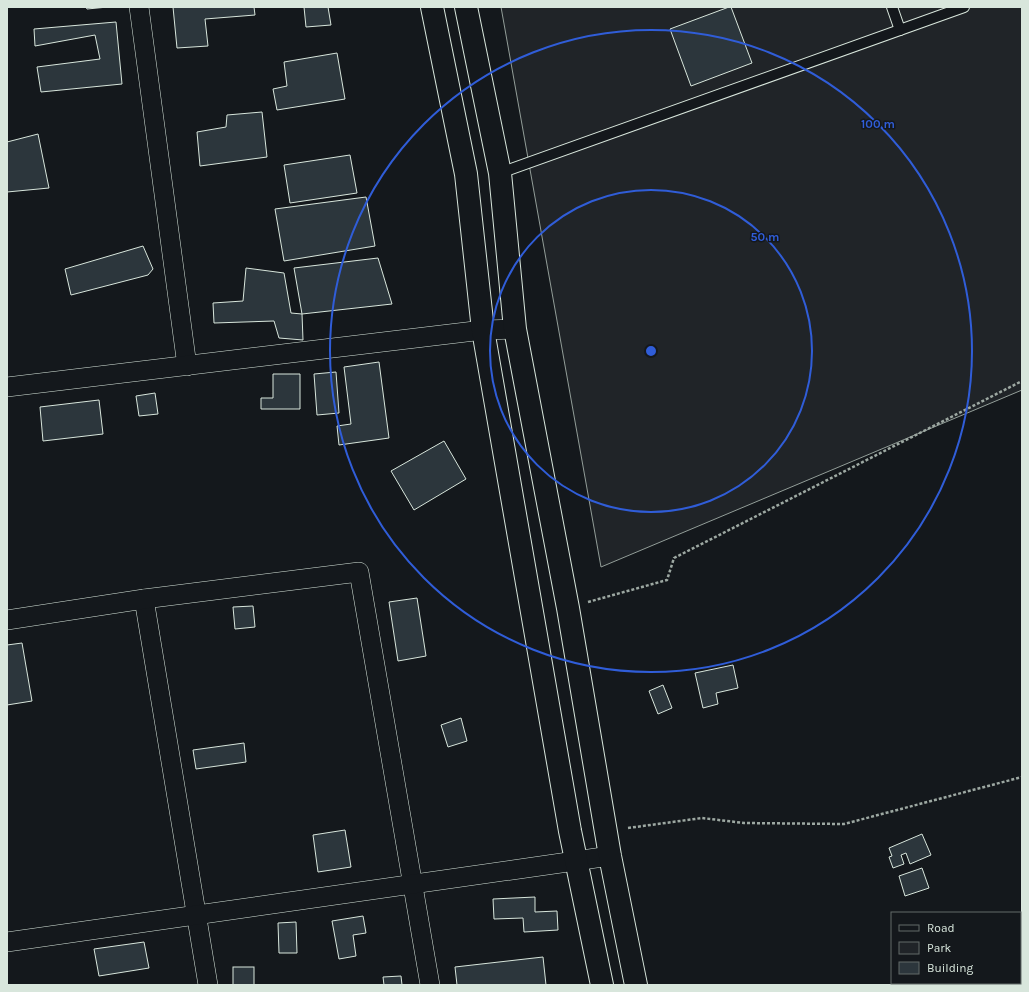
<svg xmlns="http://www.w3.org/2000/svg" width="1029" height="992" font-family="Karla,sans-serif">
<style>
.green{fill:#202428;stroke:#939e99}
.building{fill:#2c363c;stroke:#d8e6dc}
.lines{fill:none;stroke-linecap:round;stroke-linejoin:round}
.service-casing{stroke:#d8e6dc;stroke-width:12}
.minor-casing{stroke:#d8e6dc;stroke-width:20}
.primary-casing{stroke:#d8e6dc;stroke-width:24}
.path{stroke:#9da8a2;stroke-width:2.5;stroke-dasharray:3 2;stroke-linecap:butt}
.service{stroke:#14181c;stroke-width:10}
.minor{stroke:#14181c;stroke-width:19}
.primary{stroke:#14181c;stroke-width:22}
.ring{fill:none;stroke:#305dd8;stroke-width:2}
.centre{fill:#305dd8;stroke:#14181c;stroke-width:2}
.ring-label{font-size:12px;text-anchor:middle;font-weight:bold;fill:#305dd8;stroke:#14181c;stroke-width:3;stroke-linejoin:round;paint-order:stroke}
</style>
<rect width="100%" height="100%" fill="#14181c"/>
<!-- green -->
<polygon class="green" points="501,7 1022,7 1022,390 601,567"/>
<!-- building -->
<g class="building">
<polygon points="86,7 108,7 87,9"/>
<polygon points="173,7 254,7 255,15 205,19 208,46 177,48"/>
<polygon points="304,7 328,7 331,25 306,27"/>
<polygon points="729,7 731,7 752,63 691,86 670,29"/>
<polygon points="116,22 122,84 41,92 37,67 100,59 95,35 35,46 34,29"/>
<polygon points="337,53 345,99 277,110 273,89 287,86 284,62"/>
<polygon points="262,112 267,157 200,166 197,132 226,127 227,115"/>
<polygon points="38,134 49,188 7,192 7,142"/>
<polygon points="350,155 357,193 290,203 284,165"/>
<polygon points="366,197 375,246 284,261 275,209"/>
<polygon points="143,246 153,269 148,275 71,295 65,269"/>
<polygon points="378,258 392,304 302,314 294,268"/>
<polygon points="246,268 284,273 291,313 302,314 303,340 279,338 274,321 214,323 213,303 243,301"/>
<polygon points="379,362 389,438 339,445 337,426 351,424 344,367"/>
<polygon points="336,372 339,413 317,415 314,374"/>
<polygon points="273,374 300,374 300,409 261,409 261,398 273,398"/>
<polygon points="155,393 158,414 139,416 136,396"/>
<polygon points="99,400 103,434 43,441 40,407"/>
<polygon points="444,441 466,479 414,510 391,471"/>
<polygon points="417,598 426,656 398,661 389,602"/>
<polygon points="253,606 255,627 235,629 233,607"/>
<polygon points="22,643 32,701 7,705 7,645"/>
<polygon points="733,665 738,688 716,693 718,704 703,708 695,673"/>
<polygon points="663,685 672,708 658,714 649,691"/>
<polygon points="461,718 467,741 448,747 441,725"/>
<polygon points="244,743 246,762 196,769 193,750"/>
<polygon points="345,830 351,867 318,872 313,835"/>
<polygon points="922,834 931,855 910,864 906,853 901,855 904,864 893,868 889,857 892,856 889,848"/>
<polygon points="922,868 929,888 905,896 899,876"/>
<polygon points="535,897 535,912 557,911 558,930 524,932 523,918 494,919 493,899"/>
<polygon points="363,916 366,933 353,935 356,956 339,959 332,921"/>
<polygon points="296,922 297,953 279,953 278,923"/>
<polygon points="144,942 149,968 99,976 94,949"/>
<polygon points="543,957 546,985 457,985 455,967"/>
<rect x="233" y="967" width="21" height="18"/>
<polygon points="401,976 402,985 384,985 383,977"/>
</g>
<g class="lines">
<defs>
<g id="service">
<polyline points="892,7 900,30"/>
<polyline points="500,173 964,7"/>
</g>
<g id="minor">
<polyline points="139,7 187,366"/>
<polyline points="7,387 483,330 515,329"/>
<polyline points="144,599 208,985"/>
<polyline points="7,620 144,599 359,572 430,985"/>
<polyline points="7,942 610,856"/>
</g>
<g id="primary">
<polyline points="432,7 466,174 483,330 570,831 602,985"/>
<polyline points="466,7 500,173 515,329 568,608 610,856 636,985"/>
</g>
</defs>
<!-- service casing -->
<use href="#service" class="service-casing"/>
<!-- minor casing -->
<use href="#minor" class="minor-casing"/>
<!-- primary casing -->
<use href="#primary" class="primary-casing"/>
<!-- path -->
<g class="path">
<polyline points="588,602 667,580 674,558 1022,381"/>
<polyline points="628,828 702,818 744,823 844,824 1022,777"/>
</g>
<!-- service -->
<use href="#service" class="service"/>
<!-- minor -->
<use href="#minor" class="minor"/>
<!-- primary -->
<use href="#primary" class="primary"/>
</g>
<!-- distance rings -->
<g class="ring">
<circle cx="651" cy="351" r="161"/>
<circle cx="651" cy="351" r="321"/>
</g>
<circle cx="651" cy="351" r="6" class="centre"/>
<g class="ring-label">
<text x="878" y="128">100 m</text>
<text x="765" y="241">50 m</text>
</g>
<!-- border -->
<rect width="1029" height="992" fill="none" stroke="#d8e6dc" stroke-width="16"/>
<!-- legend -->
<rect x="891" y="912" width="130" height="72" fill="#14181c" stroke="#626a69"/>
<rect x="899" y="925" width="20" height="6" fill="#14181c" stroke="#626a69"/>
<text x="927" y="932" font-size="12" fill="#d8e6dc">Road</text>
<rect x="899" y="942" width="20" height="12" fill="#202428" stroke="#626a69"/>
<text x="927" y="952" font-size="12" fill="#d8e6dc">Park</text>
<rect x="899" y="962" width="20" height="12" fill="#2c363c" stroke="#626a69"/>
<text x="927" y="972" font-size="12" fill="#d8e6dc">Building</text>
</svg>
